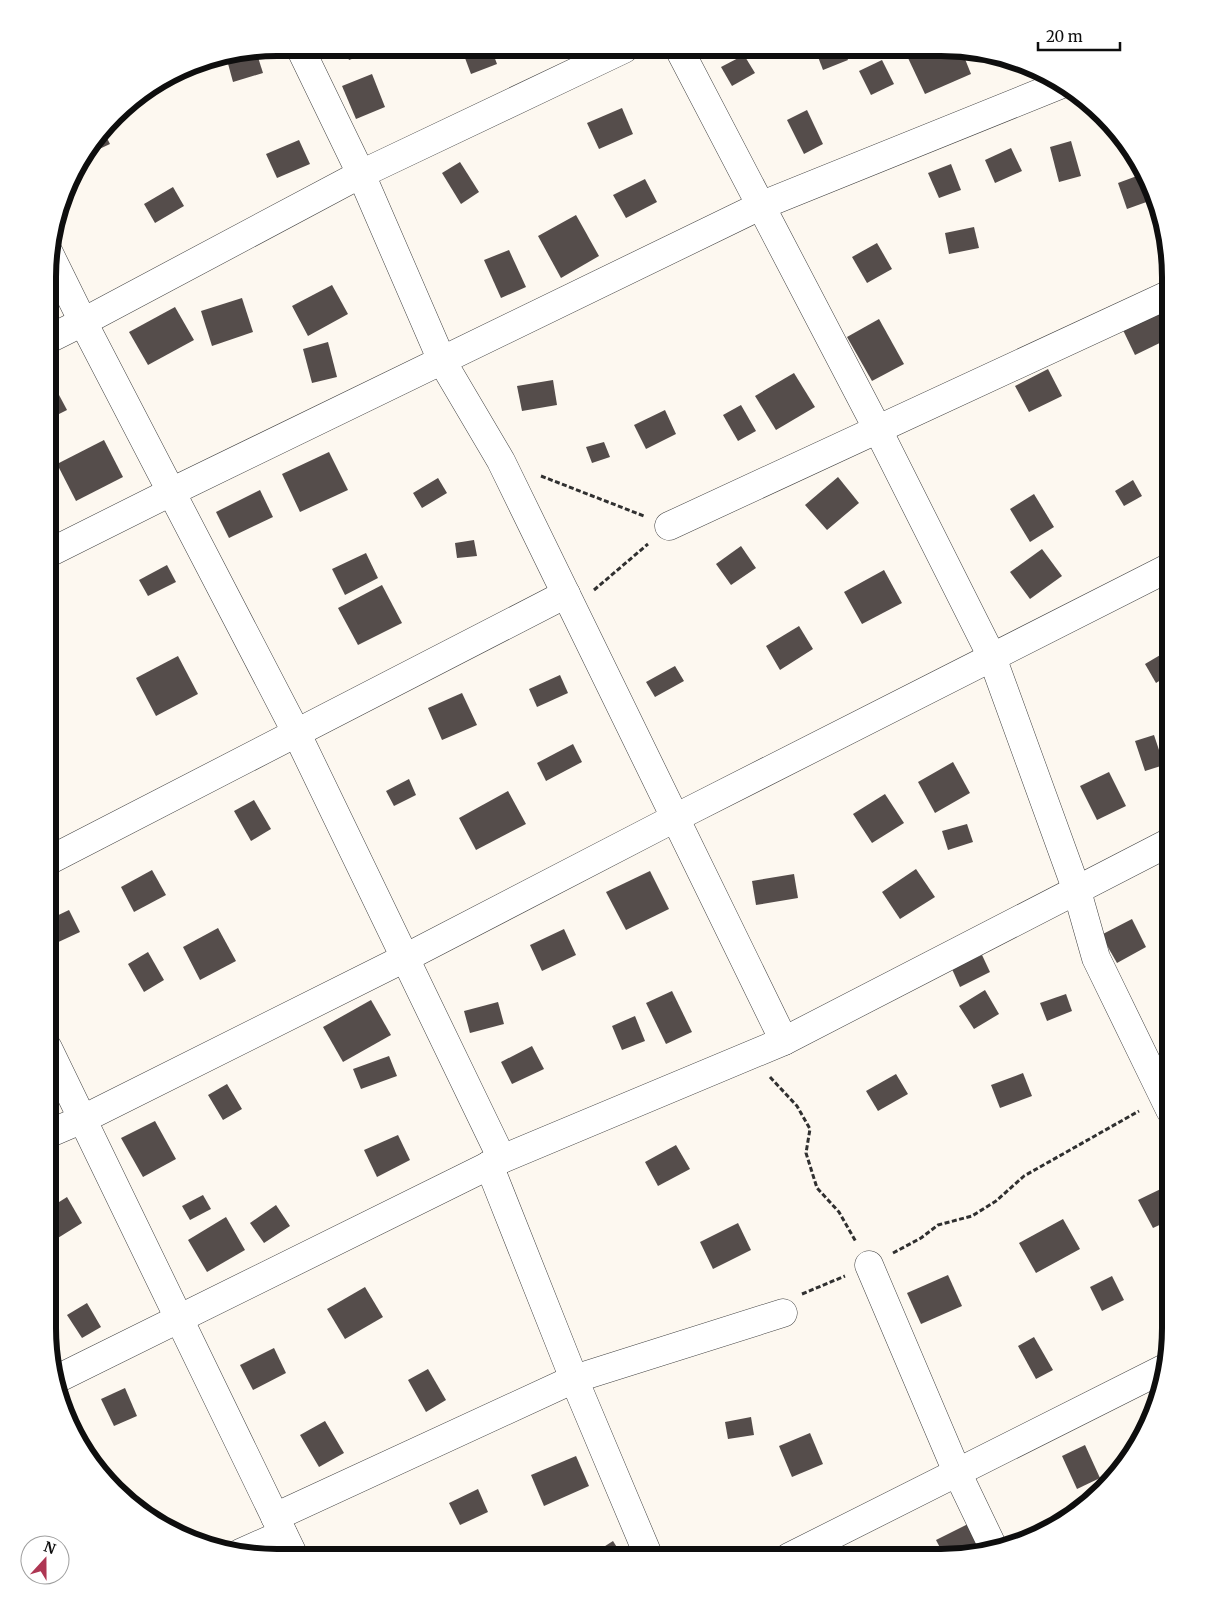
<svg xmlns="http://www.w3.org/2000/svg" width="1218" height="1605" font-family="Merriweather,serif">
<style>
.building{fill:#554d4b}
.lines{fill:none;stroke-linecap:round;stroke-linejoin:round}
.street-casing{stroke:#414141;stroke-width:29}
.path{stroke:#303030;stroke-width:3;stroke-dasharray:5 2.5;stroke-linecap:butt}
.street{stroke:#fff;stroke-width:28}
.rim{fill:none;stroke:#0e0e0e;stroke-width:6}
</style>
<rect width="100%" height="100%" fill="#fdf8f0"/>
<!-- building -->
<g class="building">
<polygon points="344,48 382,48 349,60"/>
<polygon points="468,48 491,48 497,64 471,74 462,50"/>
<polygon points="815,49 844,49 848,60 823,70"/>
<polygon points="927,49 961,49 971,74 925,94 908,58"/>
<polygon points="256,51 263,73 233,82 227,60"/>
<polygon points="744,55 755,73 732,86 721,67"/>
<polygon points="882,60 894,84 871,95 859,71"/>
<polygon points="372,74 385,107 356,119 342,86"/>
<polygon points="622,108 633,134 599,149 587,123"/>
<polygon points="807,110 823,144 804,154 787,120"/>
<polygon points="104,132 110,144 95,151 92,145"/>
<polygon points="299,140 310,164 277,178 266,154"/>
<polygon points="1071,141 1081,176 1059,182 1050,147"/>
<polygon points="1011,148 1022,171 995,183 985,160"/>
<polygon points="460,162 479,192 461,204 442,173"/>
<polygon points="951,164 961,190 939,198 928,173"/>
<polygon points="1145,173 1152,200 1127,209 1118,183"/>
<polygon points="645,179 657,202 626,218 613,195"/>
<polygon points="173,187 184,206 155,223 144,204"/>
<polygon points="576,215 599,256 561,278 538,236"/>
<polygon points="974,227 979,248 949,254 945,233"/>
<polygon points="877,243 892,269 867,283 852,257"/>
<polygon points="509,250 526,287 501,298 484,260"/>
<polygon points="332,285 348,314 308,336 292,306"/>
<polygon points="242,298 253,332 212,346 201,311"/>
<polygon points="175,307 194,340 148,365 129,332"/>
<polygon points="1159,308 1170,331 1170,338 1135,355 1121,326"/>
<polygon points="879,319 904,364 872,381 847,337"/>
<polygon points="328,342 337,377 312,383 303,349"/>
<polygon points="1048,369 1062,396 1029,412 1015,386"/>
<polygon points="794,373 815,407 776,430 755,396"/>
<polygon points="49,376 67,410 49,419"/>
<polygon points="553,380 557,405 522,411 517,386"/>
<polygon points="741,405 756,431 738,441 723,415"/>
<polygon points="665,410 676,434 646,449 634,425"/>
<polygon points="104,440 123,477 76,501 57,464"/>
<polygon points="604,442 610,457 592,463 586,447"/>
<polygon points="329,452 348,490 300,512 282,474"/>
<polygon points="1170,469 1170,492 1160,475"/>
<polygon points="838,477 859,503 827,530 805,505"/>
<polygon points="438,478 447,493 422,508 413,493"/>
<polygon points="1133,480 1142,496 1124,506 1115,491"/>
<polygon points="260,490 273,517 229,538 216,512"/>
<polygon points="1034,494 1054,527 1030,542 1010,509"/>
<polygon points="474,540 477,556 457,558 455,543"/>
<polygon points="741,546 756,568 731,585 716,564"/>
<polygon points="1042,549 1062,576 1030,599 1010,572"/>
<polygon points="366,553 378,578 345,595 332,569"/>
<polygon points="167,565 176,582 148,596 139,580"/>
<polygon points="884,570 902,603 862,624 844,592"/>
<polygon points="382,585 402,623 358,645 338,608"/>
<polygon points="799,626 813,649 780,670 766,646"/>
<polygon points="1167,651 1170,656 1170,674 1156,683 1145,664"/>
<polygon points="178,656 198,694 156,716 136,678"/>
<polygon points="675,666 684,681 655,697 646,682"/>
<polygon points="560,675 568,693 537,707 529,689"/>
<polygon points="462,693 477,725 442,740 428,708"/>
<polygon points="1154,735 1164,765 1145,771 1135,741"/>
<polygon points="573,744 582,762 546,781 537,763"/>
<polygon points="953,762 970,793 935,813 918,782"/>
<polygon points="1109,772 1126,806 1097,820 1080,786"/>
<polygon points="409,779 416,795 394,806 386,791"/>
<polygon points="508,791 526,824 476,850 459,818"/>
<polygon points="885,794 904,823 872,843 853,814"/>
<polygon points="254,800 271,829 251,841 234,811"/>
<polygon points="967,824 973,842 948,850 942,831"/>
<polygon points="916,869 935,897 900,919 882,892"/>
<polygon points="152,870 166,895 134,912 121,887"/>
<polygon points="650,871 669,909 626,930 606,892"/>
<polygon points="794,874 798,898 756,905 752,881"/>
<polygon points="69,910 80,932 52,945 48,938 48,920"/>
<polygon points="1132,919 1146,947 1117,963 1101,935"/>
<polygon points="218,928 236,961 200,980 183,947"/>
<polygon points="564,929 576,955 542,971 530,945"/>
<polygon points="148,952 164,980 144,992 128,964"/>
<polygon points="982,955 990,972 960,987 952,969"/>
<polygon points="985,990 999,1014 974,1029 959,1006"/>
<polygon points="672,991 692,1032 666,1044 646,1003"/>
<polygon points="1066,994 1072,1011 1047,1021 1040,1003"/>
<polygon points="371,1000 391,1035 343,1062 323,1027"/>
<polygon points="498,1002 504,1024 470,1033 464,1011"/>
<polygon points="1170,1010 1170,1025 1163,1014"/>
<polygon points="635,1016 645,1041 622,1050 612,1026"/>
<polygon points="532,1046 544,1069 512,1084 501,1062"/>
<polygon points="389,1056 397,1076 361,1089 353,1069"/>
<polygon points="1023,1073 1032,1096 1000,1108 991,1085"/>
<polygon points="896,1074 908,1094 878,1111 866,1091"/>
<polygon points="227,1084 242,1109 223,1120 208,1095"/>
<polygon points="155,1121 176,1159 143,1177 121,1138"/>
<polygon points="398,1135 410,1160 377,1177 364,1150"/>
<polygon points="676,1145 690,1169 658,1186 645,1162"/>
<polygon points="1169,1185 1170,1220 1153,1228 1138,1200"/>
<polygon points="203,1195 211,1209 190,1220 182,1206"/>
<polygon points="67,1197 82,1223 53,1241 48,1233 48,1209"/>
<polygon points="276,1205 290,1226 264,1243 250,1223"/>
<polygon points="226,1217 245,1250 207,1272 188,1240"/>
<polygon points="1063,1219 1080,1249 1036,1273 1019,1243"/>
<polygon points="738,1223 751,1250 713,1269 700,1242"/>
<polygon points="948,1275 962,1306 921,1324 907,1293"/>
<polygon points="1112,1276 1124,1300 1102,1311 1090,1287"/>
<polygon points="365,1287 383,1317 345,1339 327,1309"/>
<polygon points="87,1303 101,1327 82,1338 67,1315"/>
<polygon points="1034,1337 1053,1370 1036,1379 1018,1346"/>
<polygon points="274,1348 286,1373 253,1390 240,1365"/>
<polygon points="428,1369 446,1400 426,1412 408,1380"/>
<polygon points="125,1388 137,1416 114,1426 101,1399"/>
<polygon points="751,1417 754,1435 728,1439 725,1422"/>
<polygon points="325,1421 344,1453 319,1467 300,1435"/>
<polygon points="810,1433 823,1464 792,1477 779,1446"/>
<polygon points="1085,1445 1100,1478 1077,1489 1062,1456"/>
<polygon points="576,1456 589,1486 544,1506 531,1475"/>
<polygon points="478,1489 488,1512 460,1525 449,1503"/>
<polygon points="970,1523 983,1548 945,1557 936,1540"/>
<polygon points="613,1541 623,1557 588,1557"/>
</g>
<g class="lines">
<defs>
<g id="street">
<polyline points="300,48 361,174 442,361 501,461 784,1041"/>
<polyline points="679,49 878,430 992,657 1077,891 1096,958 1170,1110"/>
<polyline points="49,253 83,322 296,732 502,1159"/>
<polyline points="49,339 83,322 361,174 624,49"/>
<polyline points="669,526 1170,294"/>
<polyline points="49,553 171,492 760,206 1062,84"/>
<polyline points="48,861 566,594"/>
<polyline points="48,1048 294,1556"/>
<polyline points="48,1134 83,1119 405,958 675,818 1170,567"/>
<polyline points="489,1165 574,1379 649,1557"/>
<polyline points="869,1265 957,1472 992,1545"/>
<polyline points="59,1378 502,1159 784,1041 1170,842"/>
<polyline points="275,1517 574,1379 783,1313"/>
<polyline points="240,1553 283,1534"/>
<polyline points="789,1557 1165,1368"/>
</g>
</defs>
<!-- street casing -->
<use href="#street" class="street-casing"/>
<!-- path -->
<g class="path">
<polyline points="541,476 644,516"/>
<polyline points="594,590 648,544"/>
<polyline points="770,1077 797,1106 810,1129 806,1153 817,1188 839,1212 856,1242"/>
<polyline points="893,1253 921,1238 938,1225 972,1216 996,1201 1024,1176 1139,1111"/>
<polyline points="802,1294 845,1276"/>
</g>
<!-- street -->
<use href="#street" class="street"/>
</g>
<!-- crop -->
<path d="M0 0H1218V1605H0ZM277 56H941A221 221 0 0 1 1162 277V1328A221 221 0 0 1 941 1549H277A221 221 0 0 1 56 1328V277A221 221 0 0 1 277 56Z" fill="#fff" fill-rule="evenodd"/>
<path class="rim" d="M277 56H941A221 221 0 0 1 1162 277V1328A221 221 0 0 1 941 1549H277A221 221 0 0 1 56 1328V277A221 221 0 0 1 277 56Z"/>
<!-- north arrow -->
<g transform="translate(45 1560) rotate(21)"><circle r="24" fill="#ffffff" stroke="#9f9f9f"/>
<path d="M0-4L9 19L0 12L-9 19Z" fill="#ae3653"/>
<text y="-8" font-size="14" font-weight="bold" text-anchor="middle" fill="#0e0e0e">N</text>
</g>
<!-- scale -->
<path d="M1038 42v8h82v-8" fill="none" stroke="#0e0e0e" stroke-width="2.5"/>
<text x="1046" y="42" font-size="15" fill="#0e0e0e" stroke="#ffffff" stroke-width="4" paint-order="stroke">20 m</text>
</svg>
